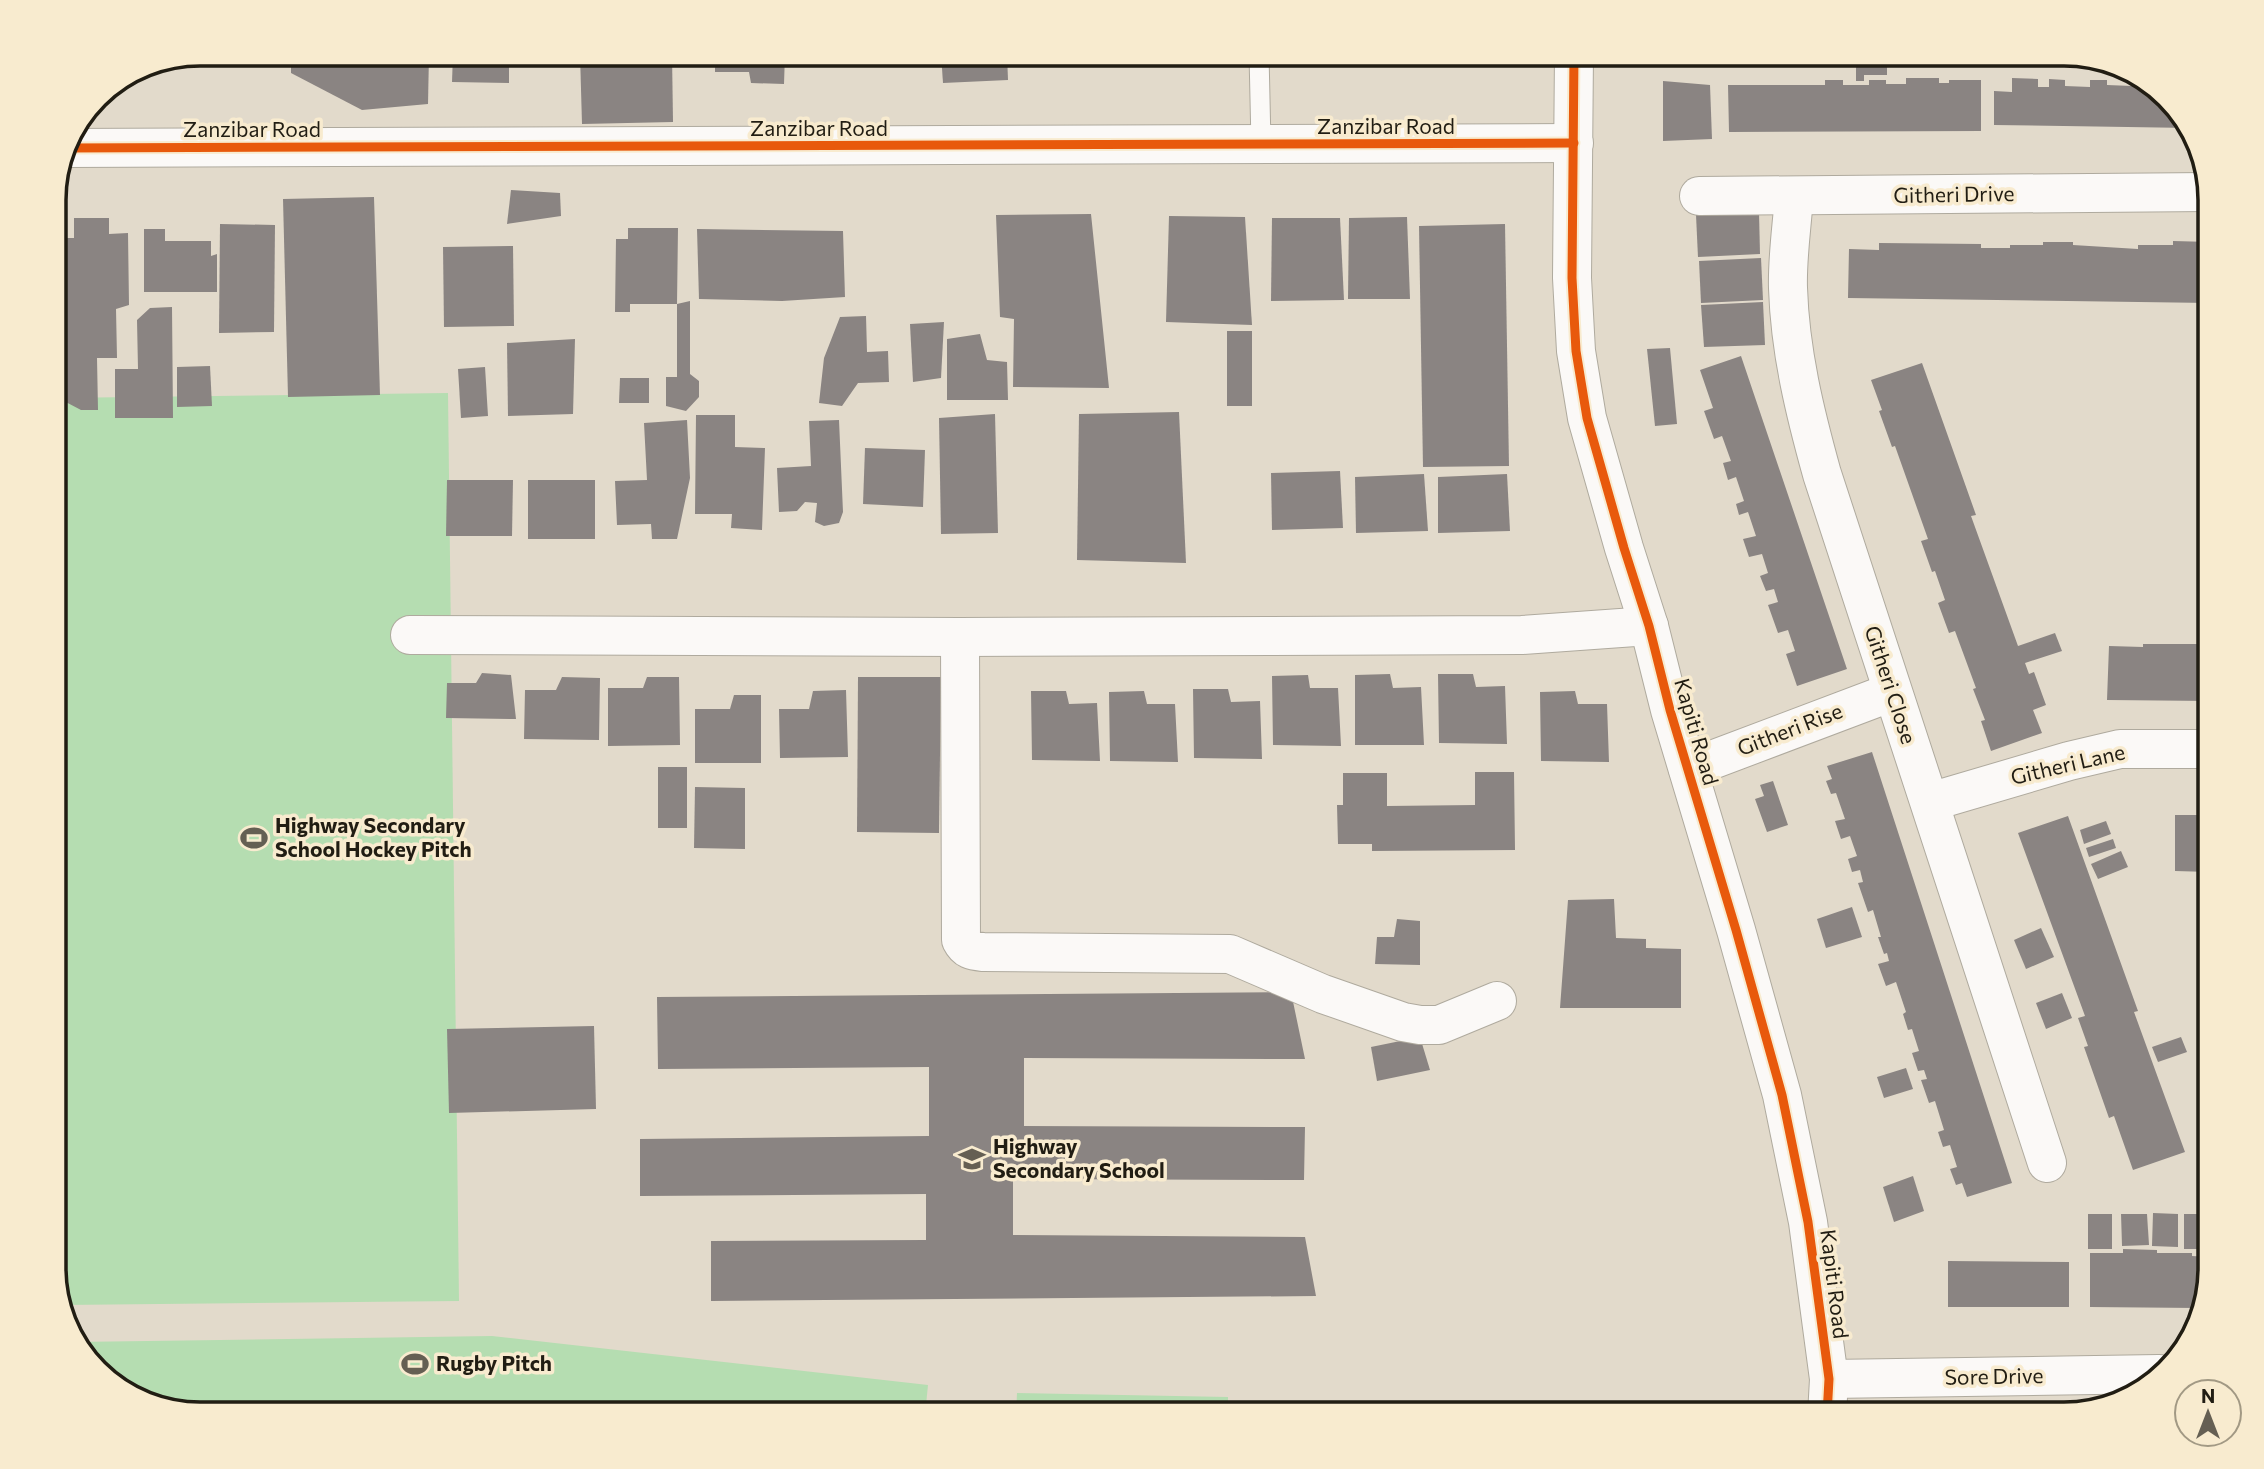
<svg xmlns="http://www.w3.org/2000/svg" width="2264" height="1469" font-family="Commissioner,sans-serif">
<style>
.green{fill:#b5ddb1}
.building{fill:#8a8482}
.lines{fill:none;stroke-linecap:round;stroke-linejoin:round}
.service-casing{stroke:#afaa9e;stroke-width:21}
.minor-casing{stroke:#afaa9e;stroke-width:40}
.service{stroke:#fbf9f7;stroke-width:19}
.minor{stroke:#fbf9f7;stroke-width:38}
.cycleway-casing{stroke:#f8ebcf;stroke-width:13}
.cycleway{stroke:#e8590c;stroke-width:9}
.labels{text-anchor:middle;stroke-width:7;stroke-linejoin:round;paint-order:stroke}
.street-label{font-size:21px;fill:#211d13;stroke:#f8ebcf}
.poi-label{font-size:21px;font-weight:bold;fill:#211d13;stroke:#f8ebcf;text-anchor:start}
.rim{fill:none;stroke:#211d13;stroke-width:3.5}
</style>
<rect width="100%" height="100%" fill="#e2dacb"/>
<!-- green -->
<g class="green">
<polygon points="448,393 459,1301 63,1305 55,1278 55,398"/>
<polygon points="492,1336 928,1385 925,1415 200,1415 119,1390 74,1342"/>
<polygon points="1017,1393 1228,1397 1228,1415 1016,1415"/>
<polygon points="1467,1405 1467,1415 1253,1415 1253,1410"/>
</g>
<!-- building -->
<g class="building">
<rect x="256" y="54" width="20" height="3"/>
<polygon points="291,54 429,54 428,104 362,110 291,73"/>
<polygon points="453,54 509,54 509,83 452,82"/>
<polygon points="580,54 672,54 673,122 582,124"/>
<polygon points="704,54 785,54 784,84 751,83 749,72 715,72 715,66 704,65"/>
<polygon points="941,54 1007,54 1008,80 943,83"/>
<polygon points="1118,54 1160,54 1160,61 1118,59"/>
<polygon points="1280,54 1296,54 1284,61"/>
<polygon points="1485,54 1511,54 1511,57 1485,56"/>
<polygon points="1856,54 1887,54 1887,75 1864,75 1864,81 1856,81"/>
<polygon points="1906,78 1939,78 1939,83 1949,83 1949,80 1981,80 1981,131 1729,132 1728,85 1825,85 1825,80 1843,80 1843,85 1869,85 1869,80 1886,80 1886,84 1906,84"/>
<polygon points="2012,78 2038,79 2038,87 2049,87 2049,79 2065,80 2065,86 2090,87 2090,80 2107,80 2107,85 2132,86 2132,80 2146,80 2147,84 2150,84 2191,128 1994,125 1994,91 2012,92"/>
<polygon points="1663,81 1710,85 1712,139 1663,141"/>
<polygon points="511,190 560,193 561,216 507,224"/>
<polygon points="374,197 380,395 288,397 283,199"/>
<polygon points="1759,212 1760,254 1698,257 1696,215"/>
<polygon points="1091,214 1109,388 1013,387 1014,319 1000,317 996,215"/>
<polygon points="1169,216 1245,217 1252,325 1166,322"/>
<polygon points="1407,217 1410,299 1348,299 1349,218"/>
<polygon points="74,218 109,218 109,234 128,233 129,305 116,309 117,358 97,358 98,410 81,410 62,400 58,238 74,238"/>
<polygon points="1272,218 1340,218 1344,300 1271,301"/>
<polygon points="220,224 275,225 274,332 219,333"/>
<polygon points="1505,224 1509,466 1423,467 1419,226"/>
<polygon points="628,228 678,228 677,304 690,301 690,374 699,381 699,397 686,411 666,406 666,377 677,377 677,304 630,304 630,312 615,312 616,239 628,239"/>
<polygon points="144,229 165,229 165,241 211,241 211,256 217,254 217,292 144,292"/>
<polygon points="697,229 843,231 845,297 782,301 699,299"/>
<polygon points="2173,241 2210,242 2210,303 1848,298 1849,249 1879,250 1879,243 1981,244 1981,248 2010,248 2010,245 2043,245 2043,242 2073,242 2073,245 2138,249 2138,245 2173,245"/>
<polygon points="513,246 514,326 444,327 443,247"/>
<polygon points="1761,258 1763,300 1701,303 1699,261"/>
<polygon points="1763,302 1765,345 1704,347 1701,305"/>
<polygon points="172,307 173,418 115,418 115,369 138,369 137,320 150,308"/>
<polygon points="866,316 867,352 888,351 889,382 858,383 842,406 819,403 824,358 840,317"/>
<polygon points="944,322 941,378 913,382 910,324"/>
<rect x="1227" y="331" width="25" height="75"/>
<polygon points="980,334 987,360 1007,362 1008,400 947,400 947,339"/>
<polygon points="575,339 573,414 508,416 507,343"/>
<polygon points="1670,348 1677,424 1655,426 1647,349"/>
<polygon points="1741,356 1847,669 1797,686 1786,654 1795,651 1788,630 1778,633 1768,605 1778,602 1774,589 1766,591 1760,576 1768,573 1762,554 1749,557 1743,539 1756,536 1748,512 1739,515 1736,504 1744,501 1736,477 1728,480 1723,463 1731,461 1722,436 1714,439 1704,411 1713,408 1700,370"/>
<polygon points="1922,363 1976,515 1971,516 2018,646 2055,633 2062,651 2025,663 2029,674 2034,672 2046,705 2033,710 2042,733 1991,751 1981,721 1985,720 1973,689 1976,688 1955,631 1949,633 1938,603 1945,600 1935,571 1932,572 1921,541 1928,539 1895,446 1892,447 1879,411 1882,410 1871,380"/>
<polygon points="210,366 212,406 177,407 177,367"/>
<polygon points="485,367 488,416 461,418 458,369"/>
<polygon points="620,378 649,378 649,403 619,403"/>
<polygon points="1179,412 1186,563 1077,560 1079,414"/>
<polygon points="995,414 998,533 941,534 939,418"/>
<polygon points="696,415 735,415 735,447 765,448 762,530 731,528 732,514 695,514"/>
<polygon points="687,420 690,478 677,539 652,539 651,524 617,525 615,481 647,480 644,423"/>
<polygon points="839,420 843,512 839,523 824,526 815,522 817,503 805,502 797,511 779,512 777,468 811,466 809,421"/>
<polygon points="865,448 925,450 923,507 863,504"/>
<polygon points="1340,471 1343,528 1272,530 1271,473"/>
<polygon points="1424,474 1428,531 1356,533 1355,477"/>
<polygon points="1507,474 1510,531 1438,533 1438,477"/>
<polygon points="447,480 513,480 512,536 446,536"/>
<rect x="528" y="480" width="67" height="59"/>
<polygon points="2143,644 2210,644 2210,701 2107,700 2109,646 2143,647"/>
<polygon points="482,673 511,675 516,719 446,718 447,683 476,683"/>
<polygon points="1390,674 1393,688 1421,687 1424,745 1355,745 1355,675"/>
<polygon points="1438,674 1473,674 1476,687 1505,686 1507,744 1439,743"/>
<polygon points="1308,675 1310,688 1338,688 1341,746 1273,745 1272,676"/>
<polygon points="562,677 600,678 599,740 524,739 525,690 556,690"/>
<polygon points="647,677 679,677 680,745 608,746 608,688 643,688"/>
<polygon points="858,677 941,677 939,833 857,832"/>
<polygon points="1193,689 1228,689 1231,702 1260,701 1262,759 1194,758"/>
<polygon points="846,690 848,757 780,758 779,709 809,709 813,691"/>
<polygon points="1031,691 1066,691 1069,704 1097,703 1100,761 1032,760"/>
<polygon points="1144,691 1147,704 1175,704 1178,762 1110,761 1109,692"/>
<polygon points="1575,691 1578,704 1607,704 1609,762 1541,761 1540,692"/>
<polygon points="734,695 761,695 761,763 695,763 695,709 730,709"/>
<polygon points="1872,752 2012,1183 1967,1197 1962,1183 1956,1185 1950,1169 1957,1167 1950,1145 1943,1147 1938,1132 1944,1130 1935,1101 1929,1103 1921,1080 1927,1079 1924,1070 1918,1071 1912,1053 1919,1051 1912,1029 1908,1030 1903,1014 1906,1012 1896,982 1886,986 1878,964 1889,961 1887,953 1884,954 1878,937 1881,937 1873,910 1868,912 1858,883 1863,882 1860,870 1852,872 1848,859 1857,856 1850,836 1841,839 1835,821 1845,819 1836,793 1831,794 1826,781 1832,779 1827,766"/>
<rect x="658" y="767" width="29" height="61"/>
<polygon points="1475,772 1514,772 1515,850 1372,851 1372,844 1338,844 1337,805 1343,805 1343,773 1387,773 1387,806 1475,805"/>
<polygon points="1773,781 1788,825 1767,832 1755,799 1764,796 1760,785"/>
<polygon points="695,787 745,788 745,849 694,848"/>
<polygon points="2175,815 2209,815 2210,872 2175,871"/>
<polygon points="2068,816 2138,1011 2134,1012 2185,1152 2133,1170 2114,1116 2109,1118 2084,1047 2088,1046 2078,1018 2085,1016 2018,833"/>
<polygon points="2106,821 2111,834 2084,844 2080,830"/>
<polygon points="2113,839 2116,848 2089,857 2086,848"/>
<polygon points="2121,851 2128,867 2098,879 2091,864"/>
<polygon points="1614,899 1616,938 1646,939 1646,948 1681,949 1681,1008 1560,1008 1568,900"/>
<polygon points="1852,907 1862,937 1826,948 1817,919"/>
<polygon points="1397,919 1420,921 1420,965 1375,964 1377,937 1394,937"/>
<polygon points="2041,928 2054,957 2026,969 2014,940"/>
<polygon points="1291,992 1305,1059 1024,1058 1024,1126 1305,1127 1304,1180 1013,1179 1013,1235 1305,1237 1316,1296 711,1301 711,1241 926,1240 926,1194 640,1196 640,1139 929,1136 929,1067 658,1069 657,997"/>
<polygon points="2062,993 2072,1018 2046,1029 2036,1003"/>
<polygon points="594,1026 596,1109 449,1113 447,1029"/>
<polygon points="1420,1037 1430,1070 1377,1081 1371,1047"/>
<polygon points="2181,1037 2187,1052 2158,1062 2152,1047"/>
<polygon points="1906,1068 1913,1089 1884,1098 1877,1077"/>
<polygon points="1913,1176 1924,1211 1894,1222 1883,1187"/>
<polygon points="2153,1213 2178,1214 2178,1247 2152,1246"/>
<rect x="2088" y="1214" width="24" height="35"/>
<polygon points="2121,1214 2147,1214 2149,1245 2122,1246"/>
<rect x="2184" y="1214" width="26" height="35"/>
<polygon points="2123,1249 2157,1250 2157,1253 2192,1253 2192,1256 2210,1257 2210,1269 2198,1308 2090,1307 2090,1253 2123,1253"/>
<polygon points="1948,1261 2069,1262 2069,1307 1948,1307"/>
</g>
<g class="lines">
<defs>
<polyline id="service" points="1259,54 1261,144"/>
<g id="minor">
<polyline points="1574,54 1572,278 1576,351 1587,418 1624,548 1649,626 1670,710 1736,930 1782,1095 1808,1222 1829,1379 1827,1415"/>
<polyline points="65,148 1574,143"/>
<polyline points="1699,196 2208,192"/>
<path d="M1794 196C1792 226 1787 258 1788 288 1790 352 1805 413 1822 474L2047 1163"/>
<polyline points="410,635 960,637 1522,635 1649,626"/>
<path d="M960 637 961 940C966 950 972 951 983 952L1230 954 1323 994 1403 1022 1420 1025H1439L1497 1001"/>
<polyline points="1688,769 1892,692"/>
<polyline points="1930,802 2069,761 2120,749 2210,749"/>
<polyline points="1829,1379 2159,1374"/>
</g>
</defs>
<!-- service casing -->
<use href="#service" class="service-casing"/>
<!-- minor casing -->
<use href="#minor" class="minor-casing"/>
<!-- service -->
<use href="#service" class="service"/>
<!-- minor -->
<use href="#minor" class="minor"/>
<defs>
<g id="cycleway">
<polyline points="1574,54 1572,278 1576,351 1587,418 1624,548 1649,626 1670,710 1736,930 1782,1095 1808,1222 1829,1379 1827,1415"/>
<polyline points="65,148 1574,143"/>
</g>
</defs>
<!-- cycleway casing -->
<use href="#cycleway" class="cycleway-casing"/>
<!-- cycleway -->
<use href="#cycleway" class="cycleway"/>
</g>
<!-- icons -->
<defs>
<symbol id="stadium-bare" viewBox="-9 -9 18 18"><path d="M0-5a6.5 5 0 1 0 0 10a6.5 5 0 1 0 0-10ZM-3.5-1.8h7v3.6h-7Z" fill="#655f53" stroke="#f8ebcf" stroke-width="2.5" paint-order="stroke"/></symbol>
<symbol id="school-bare" viewBox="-9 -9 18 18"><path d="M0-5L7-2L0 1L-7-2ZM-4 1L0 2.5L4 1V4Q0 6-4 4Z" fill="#655f53" stroke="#f8ebcf" stroke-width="2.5" paint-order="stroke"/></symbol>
</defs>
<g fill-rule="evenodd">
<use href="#stadium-bare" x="235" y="819" width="38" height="38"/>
<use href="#school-bare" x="953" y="1140" width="38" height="38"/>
<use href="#stadium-bare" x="396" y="1345" width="38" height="38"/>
</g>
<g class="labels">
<!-- street labels -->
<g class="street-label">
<text x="1386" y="134">Zanzibar Road</text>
<text x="819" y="136">Zanzibar Road</text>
<text x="252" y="137">Zanzibar Road</text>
<text transform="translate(1954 195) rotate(-1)" y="7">Githeri Drive</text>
<text transform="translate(1890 685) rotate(72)" y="7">Githeri Close</text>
<text transform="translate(1790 730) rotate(-21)" y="7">Githeri Rise</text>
<text transform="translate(1696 732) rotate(74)" y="7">Kapiti Road</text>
<text transform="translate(2068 765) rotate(-13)" y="7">Githeri Lane</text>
<text transform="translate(1834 1284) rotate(83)" y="7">Kapiti Road</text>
<text transform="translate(1994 1377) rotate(-1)" y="7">Sore Drive</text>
</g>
<!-- poi labels -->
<g class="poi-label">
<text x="275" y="833">Highway Secondary<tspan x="275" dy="24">School Hockey Pitch</tspan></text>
<text x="993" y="1154">Highway<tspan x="993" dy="24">Secondary School</tspan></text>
<text x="436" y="1371">Rugby Pitch</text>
</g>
</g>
<!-- crop -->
<path d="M0 0H2264V1469H0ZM200 66H2064A134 134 0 0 1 2198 200V1268A134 134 0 0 1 2064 1402H200A134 134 0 0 1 66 1268V200A134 134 0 0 1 200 66Z" fill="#f8ebcf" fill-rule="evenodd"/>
<path class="rim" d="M200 66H2064A134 134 0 0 1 2198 200V1268A134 134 0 0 1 2064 1402H200A134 134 0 0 1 66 1268V200A134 134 0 0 1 200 66Z"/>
<!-- north arrow -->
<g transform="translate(2208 1413)"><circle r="33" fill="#f8ebcf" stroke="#a29984" stroke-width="2"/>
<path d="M0-5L12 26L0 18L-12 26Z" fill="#655f53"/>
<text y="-10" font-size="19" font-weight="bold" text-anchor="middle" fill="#211d13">N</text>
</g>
</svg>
